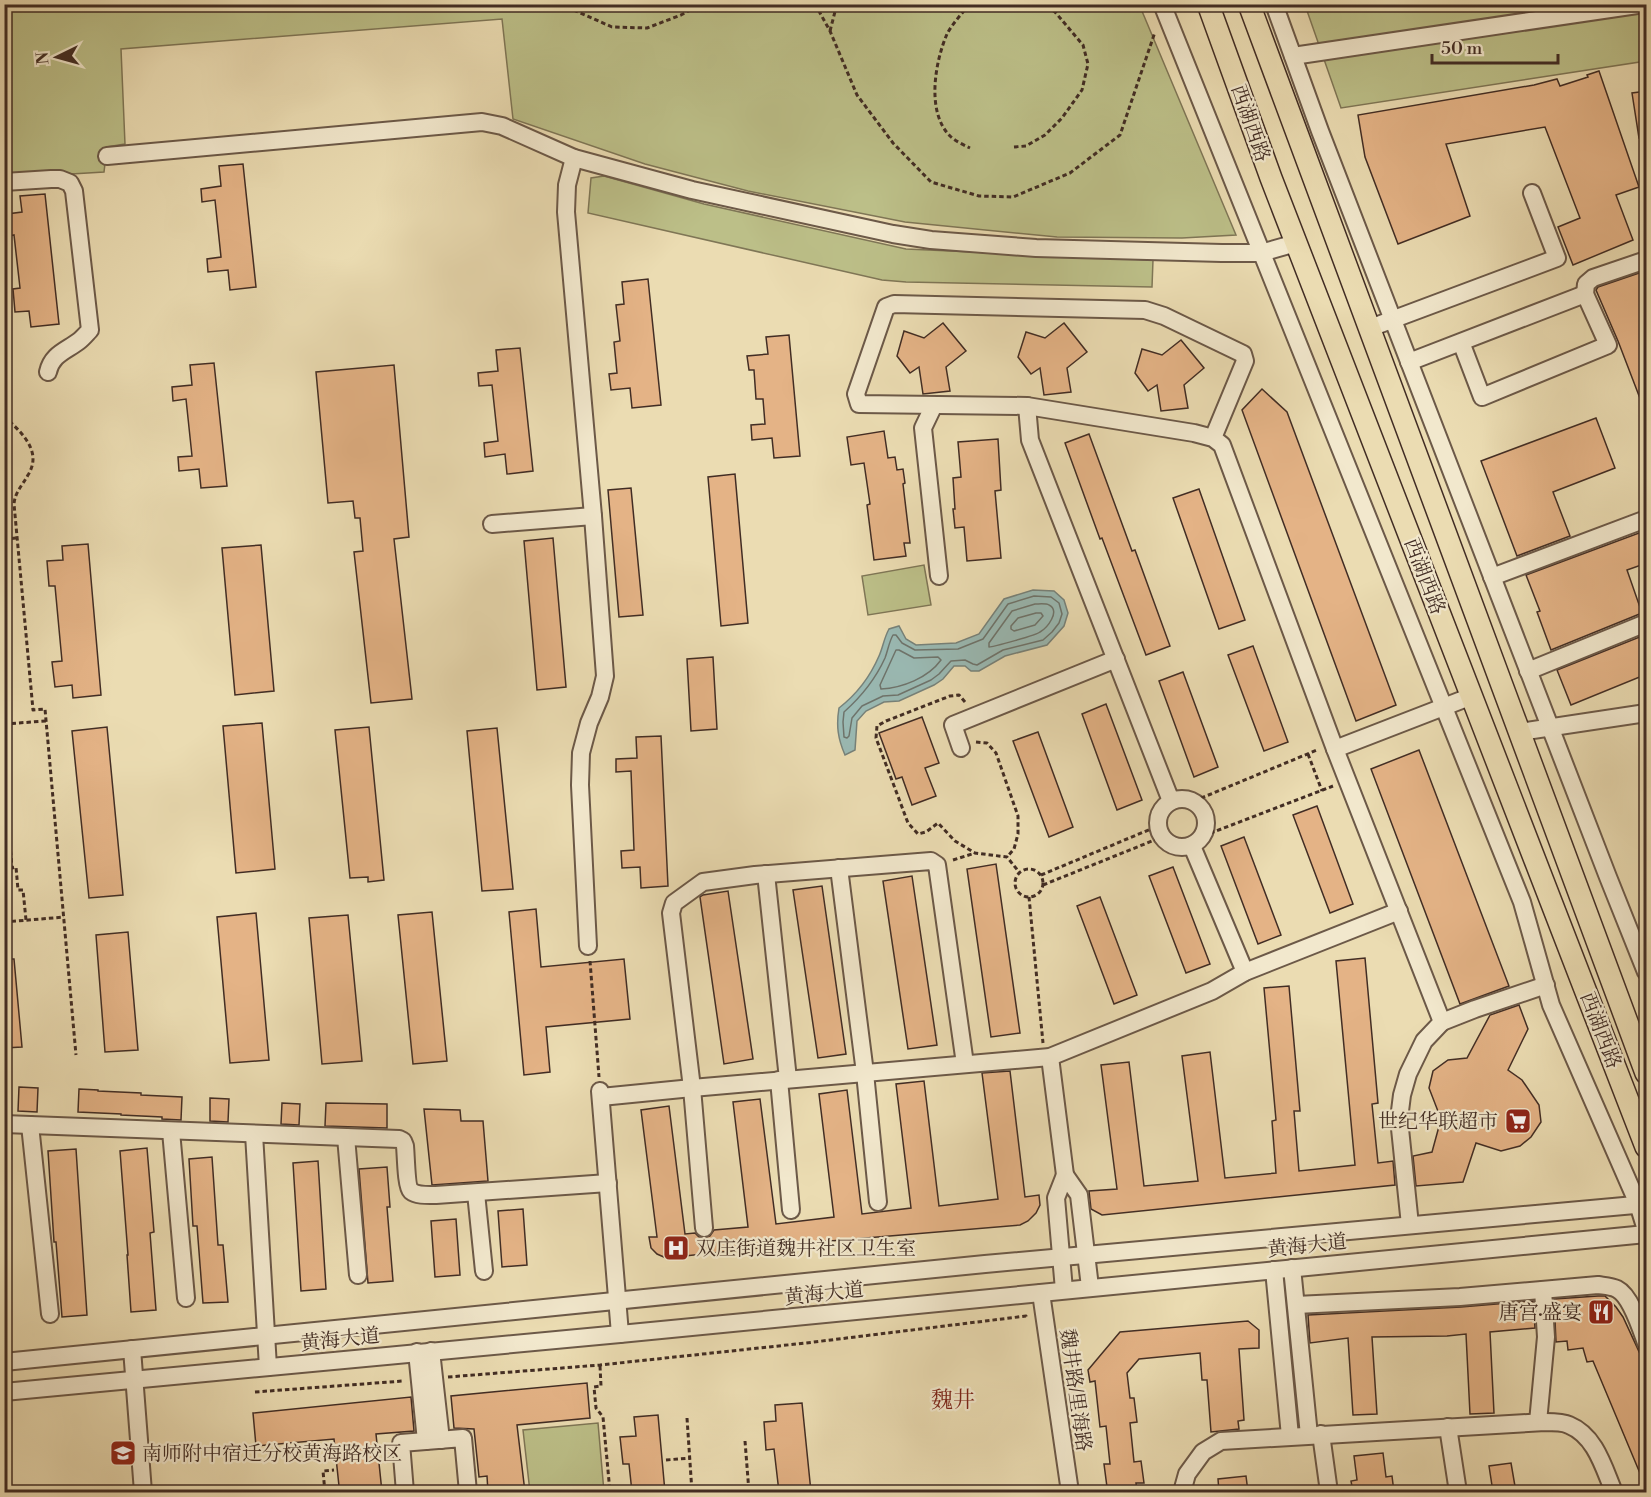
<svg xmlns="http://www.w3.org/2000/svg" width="1651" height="1497" font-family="'Libre Bodoni','Noto Serif SC',serif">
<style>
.green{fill:#bcbf88;stroke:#7f7656;stroke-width:1.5}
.water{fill:#9abab4;stroke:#77827a;stroke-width:1.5}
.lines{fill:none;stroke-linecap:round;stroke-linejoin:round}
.shore{stroke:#6e746c;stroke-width:1.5}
.building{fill:#e4b386;stroke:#422d24;stroke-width:1.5}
.minor-casing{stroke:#6c5948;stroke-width:20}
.major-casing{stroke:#422d24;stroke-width:24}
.path{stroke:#422d24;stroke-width:3;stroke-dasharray:4.5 3;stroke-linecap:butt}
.minor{stroke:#f2e8cd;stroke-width:16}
.major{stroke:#ebdcb2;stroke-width:21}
.labels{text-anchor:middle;stroke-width:4.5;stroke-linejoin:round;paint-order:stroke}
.street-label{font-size:20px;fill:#422d24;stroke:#f2e8cd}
.poi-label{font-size:20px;fill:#422d24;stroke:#f2e8cd;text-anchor:end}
.quarter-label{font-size:22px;fill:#7a1f14;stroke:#f2e8cd}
</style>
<rect width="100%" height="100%" fill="#ebdcb2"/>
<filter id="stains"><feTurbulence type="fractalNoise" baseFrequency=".00333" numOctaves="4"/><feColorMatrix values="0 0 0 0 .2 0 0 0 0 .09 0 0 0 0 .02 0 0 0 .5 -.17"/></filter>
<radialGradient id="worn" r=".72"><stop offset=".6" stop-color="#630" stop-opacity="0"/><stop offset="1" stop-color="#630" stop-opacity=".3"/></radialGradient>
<!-- green -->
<g class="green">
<polygon points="1139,4 1236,235 1182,238 1057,237 905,222 748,191 645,164 513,119 502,19 121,49 125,144 107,147 104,172 5,178 5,5"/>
<polygon points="1305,5 1646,5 1646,61 1341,108"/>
<polygon points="604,176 704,204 906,249 1153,260 1152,287 906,282 882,280 588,213 591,178"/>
<polygon points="924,565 931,605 868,615 862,576"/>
<polygon points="598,1423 604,1492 530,1492 523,1430"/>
</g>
<!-- water -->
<path class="water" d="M1033 590 1054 591 1064 600 1068 613 1064 626 1047 645 1005 656 979 671H971L965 666H954L943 679 934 685 899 701 884 702 866 711 857 721 855 750 845 755C838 739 836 726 839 708 857 694 870 677 879 656 883 647 884 638 889 629L899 626 906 639 916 645 956 643 979 634 1004 599Z"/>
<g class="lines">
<!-- shore -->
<g class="shore">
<path d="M1034 596 1051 597 1059 603 1062 614 1059 623 1052 632 1043 640 1003 650 977 665 973 664 965 660 951 661 939 674 931 680 898 695 883 696 862 706 852 718 849 736 847 738 844 737 843 722 844 712C862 696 875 680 885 658 888 650 889 642 893 635H896L902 643 915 650 958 649 983 639 1008 604Z"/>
<path d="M1035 604C1039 604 1046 603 1049 605 1061 611 1047 628 1040 632 1037 635 993 647 989 647V643L1012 611Z"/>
<polygon points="1036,613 1041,613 1043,616 1035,625 1014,631 1011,629 1011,626 1018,618"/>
<path d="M896 650H899L914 658 938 657 941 660C928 678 902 688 881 689L880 685Z"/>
</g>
</g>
<!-- building -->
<g class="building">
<polygon points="1599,71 1639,187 1616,195 1633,240 1573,265 1558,227 1580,218 1545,127 1446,144 1470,216 1398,244 1365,157 1358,115 1534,85 1557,79 1560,86 1588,77 1587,75"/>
<polygon points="1647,91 1647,138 1639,138 1632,93"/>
<polygon points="243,164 256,287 230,290 228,270 208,272 207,259 221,257 215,200 202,202 201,189 221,186 219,166"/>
<polygon points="45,194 59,324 31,327 29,311 15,312 13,289 20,288 14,235 9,236 7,214 22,212 20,196"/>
<polygon points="1645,271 1647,274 1646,414 1618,341 1596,290 1598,287"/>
<polygon points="648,279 661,405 632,408 630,388 611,390 609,374 617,373 614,342 620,341 616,305 624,304 622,282"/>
<polygon points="943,323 966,351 946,367 950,391 923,394 919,367 910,373 897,356 904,331 924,338"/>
<polygon points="1064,323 1087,352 1067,368 1071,392 1044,395 1040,368 1031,374 1018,357 1026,332 1045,338"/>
<polygon points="789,335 800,456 774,458 772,438 752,440 751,425 765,424 763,399 756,399 754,370 749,370 747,356 768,354 766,337"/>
<polygon points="1181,340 1204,368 1184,385 1188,408 1161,411 1157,385 1148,391 1135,373 1142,349 1162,355"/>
<polygon points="520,348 533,471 507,474 505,454 485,457 484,443 498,441 492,385 479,386 478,373 498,371 496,350"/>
<polygon points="214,363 227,486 201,488 199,469 179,471 178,457 192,456 186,399 173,401 172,387 192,385 190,365"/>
<polygon points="394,365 409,537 394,539 412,699 371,703 354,552 363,551 360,518 355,518 353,501 328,503 316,372"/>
<polygon points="1262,389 1287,412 1396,705 1356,721 1242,410"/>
<polygon points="1596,418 1615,468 1553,492 1570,536 1517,556 1481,461"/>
<polygon points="884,431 888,458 895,457 897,470 903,469 905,483 903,484 910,543 904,543 906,556 874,560 867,505 870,504 864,463 851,465 847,437"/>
<polygon points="1089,434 1132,551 1135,550 1170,646 1146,655 1102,538 1100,539 1065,443"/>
<polygon points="998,439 1001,490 995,491 1001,558 967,561 964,527 955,528 953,509 955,509 953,478 961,477 958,442"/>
<polygon points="735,474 748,623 721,626 708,477"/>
<polygon points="631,488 643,615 619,617 608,490"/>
<polygon points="1199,489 1245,620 1219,629 1173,498"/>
<polygon points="1647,530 1647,563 1627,570 1642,613 1551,650 1537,612 1540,611 1526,575"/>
<polygon points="553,538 566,687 537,690 524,541"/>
<polygon points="88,544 101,695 73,698 72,685 55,687 52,662 62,661 55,586 49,586 47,561 63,560 62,546"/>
<polygon points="261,545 274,691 235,695 222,548"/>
<polygon points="1647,634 1647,674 1571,705 1557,670"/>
<polygon points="1253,646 1288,742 1264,751 1228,655"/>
<polygon points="713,657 717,729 691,731 687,659"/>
<polygon points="1183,672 1218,767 1194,777 1159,681"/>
<polygon points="1106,704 1142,800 1117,810 1082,714"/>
<polygon points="922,717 939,763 925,768 936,796 912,805 902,777 896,779 879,733"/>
<polygon points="262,723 275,869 236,873 223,726"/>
<polygon points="107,727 123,895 89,898 72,731"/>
<polygon points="369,727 384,880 368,882 368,877 350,878 335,730"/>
<polygon points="497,728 513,889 482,891 467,731"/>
<polygon points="1038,732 1073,827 1049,837 1013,741"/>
<polygon points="661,736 668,886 641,888 640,867 622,868 621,851 634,850 631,771 616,772 616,759 637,758 636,737"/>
<polygon points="1419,750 1509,986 1460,1004 1371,769"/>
<polygon points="1317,806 1353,904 1330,913 1293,815"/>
<polygon points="1244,837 1281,935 1258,944 1221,846"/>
<polygon points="996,864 1020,1033 991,1037 967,869"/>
<polygon points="1173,867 1210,964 1186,973 1149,876"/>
<polygon points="912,876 937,1045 908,1049 883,881"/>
<polygon points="822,886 846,1054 818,1058 793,890"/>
<polygon points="728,891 753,1059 724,1064 700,897 703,895"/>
<polygon points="1100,897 1137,995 1114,1004 1077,906"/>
<polygon points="536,909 541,967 624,959 630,1019 546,1027 550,1072 524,1075 509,912"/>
<polygon points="432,912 447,1061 413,1064 398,915"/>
<polygon points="256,913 269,1060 230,1063 217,917"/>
<polygon points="348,915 362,1061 322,1064 309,918"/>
<polygon points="128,932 138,1050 105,1052 96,935"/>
<polygon points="1365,958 1378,1103 1372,1104 1378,1163 1393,1161 1395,1185 1102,1215 1091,1209 1089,1191 1117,1189 1101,1065 1129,1062 1144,1186 1198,1181 1182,1056 1210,1052 1225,1178 1276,1173 1272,1121 1276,1120 1264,988 1289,986 1300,1111 1294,1111 1299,1171 1355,1165 1336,961"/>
<polygon points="4,959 14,959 22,1047 4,1048"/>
<polygon points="1519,1005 1528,1029 1508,1070 1522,1080 1539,1105 1541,1122 1531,1137 1520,1146 1501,1151 1476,1143 1463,1182 1416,1186 1413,1156 1432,1152 1441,1119 1429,1088 1433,1071 1448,1060 1467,1058 1490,1015"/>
<polygon points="1010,1071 1025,1197 1039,1195 1040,1205 1036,1213 1028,1221 1020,1225 806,1243 666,1258 657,1254 651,1248 649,1237 657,1237 641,1110 669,1106 685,1234 695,1233 699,1237 705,1238 710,1236 714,1230 748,1227 733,1102 760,1099 776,1224 834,1217 819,1094 847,1090 862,1214 911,1208 896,1084 924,1081 939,1206 998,1199 982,1073"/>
<polygon points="19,1087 38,1088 37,1112 18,1111"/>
<polygon points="79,1089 98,1090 98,1091 141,1093 141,1095 182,1097 181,1120 162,1119 162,1117 121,1115 121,1114 78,1112"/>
<polygon points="210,1098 229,1099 228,1122 210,1121"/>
<polygon points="282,1103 300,1104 299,1125 281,1124"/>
<polygon points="326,1103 387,1104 387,1128 325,1126"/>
<polygon points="424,1109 460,1110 461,1121 483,1121 488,1181 432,1185"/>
<polygon points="147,1148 154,1232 150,1233 156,1310 131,1312 127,1255 128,1255 120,1151"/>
<polygon points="76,1149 87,1315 62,1317 56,1242 54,1242 48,1151"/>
<polygon points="212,1157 218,1245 223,1245 228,1302 203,1303 197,1226 193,1226 189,1159"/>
<polygon points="318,1161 326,1289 301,1291 293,1163"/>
<polygon points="387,1167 390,1207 387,1207 393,1281 368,1283 359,1169"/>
<polygon points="523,1209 527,1265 502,1267 498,1211"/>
<polygon points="456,1219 460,1275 435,1277 431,1221"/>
<polygon points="1598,1296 1605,1296 1616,1307 1623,1317 1647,1369 1647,1490 1593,1361 1587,1362 1583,1348 1568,1350 1567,1341 1556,1342 1554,1299"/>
<polygon points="1533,1301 1535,1328 1490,1332 1494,1413 1470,1414 1466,1334 1447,1336 1372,1337 1377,1414 1353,1415 1348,1338 1310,1343 1308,1315 1461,1307"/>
<polygon points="1248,1321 1259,1330 1259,1348 1239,1349 1244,1420 1238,1421 1239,1429 1211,1432 1207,1380 1202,1380 1200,1353 1139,1359 1127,1373 1130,1398 1134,1398 1137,1422 1130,1423 1134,1462 1141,1461 1144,1483 1136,1483 1137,1492 1112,1492 1112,1487 1107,1487 1104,1464 1110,1464 1106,1426 1100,1427 1095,1381 1090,1382 1088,1370 1120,1332"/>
<polygon points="587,1383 590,1418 517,1425 525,1492 488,1492 487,1476 479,1477 474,1429 454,1428 451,1396"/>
<polygon points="411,1397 414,1431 376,1434 382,1492 346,1492 345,1486 339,1486 334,1439 256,1446 253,1413"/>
<polygon points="802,1403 811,1492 779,1492 774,1449 766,1450 764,1422 776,1421 775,1405"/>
<polygon points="658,1415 665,1492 632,1492 629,1464 623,1464 620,1437 636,1436 634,1417"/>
<polygon points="1383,1453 1386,1477 1392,1476 1394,1492 1353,1492 1351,1481 1357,1480 1354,1456"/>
<polygon points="1511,1463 1516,1492 1493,1492 1489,1466"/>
<polygon points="1246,1476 1248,1492 1219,1492 1218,1479"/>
</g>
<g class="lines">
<defs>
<g id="minor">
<polyline points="1162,4 1522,902 1551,1005 1638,1204 1646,1230"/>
<polyline points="1274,4 1320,131 1608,877 1646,972"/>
<polyline points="1293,56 1644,4"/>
<polyline points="107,156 482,122 502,126 574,158 692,190 893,234 931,240 1036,248 1222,253 1261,253 1296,243"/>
<polyline points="574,158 567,185 566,212 593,516 605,676 600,697 589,723 581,753 580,785 588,946"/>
<path d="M4 182 51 179H60L70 183 74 191 90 330C87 333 83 338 79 341 66 351 52 354 48 372"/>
<polyline points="1585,294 1586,284 1593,278 1646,260"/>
<polyline points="1370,328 1557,258 1532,193"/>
<polyline points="1409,362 1585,294 1608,345 1482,397 1461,342"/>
<polyline points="934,405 923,428 939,576"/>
<polyline points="1027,406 1030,440 1171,801"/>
<polyline points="1213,438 1245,361 1243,354 1164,316 1145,310 894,304 886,307 856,394 859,404 1027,406 1194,433 1213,438 1222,445 1335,749 1442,1022 1424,1041 1408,1074 1402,1095 1399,1119 1410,1225"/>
<polyline points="492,524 593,516"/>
<polyline points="1492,577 1646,519"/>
<polyline points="1528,671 1646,623"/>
<polyline points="1520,732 1646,713"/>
<polyline points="961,748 953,725 1116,659"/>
<polyline points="1335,749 1472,696"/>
<circle cx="1182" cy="823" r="24"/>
<polyline points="1192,846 1245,972"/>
<polyline points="839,868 865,1073 878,1202"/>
<polyline points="766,874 788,1079"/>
<polyline points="1442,1022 1475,1009 1546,985"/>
<polyline points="1050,1057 1065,1175"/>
<polyline points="779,1080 791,1210"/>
<polyline points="600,1091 620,1334"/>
<polyline points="601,1097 692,1088 1050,1057 1212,991 1245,972 1399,911"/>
<path d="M4 1124 399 1139 403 1141 405 1146C406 1155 406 1186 411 1191 417 1196 429 1195 436 1195L608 1183"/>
<polyline points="30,1125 50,1314"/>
<polyline points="171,1131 186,1298"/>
<polyline points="254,1134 268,1367"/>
<polyline points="346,1137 358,1275"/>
<polyline points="476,1193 484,1271"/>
<polyline points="704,1228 692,1088 671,913 674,903 703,882 755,875 931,861 937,865 965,1064"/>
<polyline points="1292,1268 1309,1435"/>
<polyline points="1274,1270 1290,1436"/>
<polyline points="1064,1290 1056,1198 1065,1175 1079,1195 1090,1287"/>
<polyline points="1041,1293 1070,1492"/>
<path d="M1296 1305 1460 1297 1598 1285C1605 1286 1611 1286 1617 1289 1631 1296 1641 1329 1646 1343"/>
<polyline points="132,1349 143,1492"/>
<polyline points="431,1351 441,1440"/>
<polyline points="417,1352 426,1441"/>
<polyline points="4,1362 985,1264 1646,1204"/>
<polyline points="4,1392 620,1334 1646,1234"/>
<polyline points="1538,1422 1546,1337 1543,1290"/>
<polyline points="1448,1427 1458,1492"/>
<polyline points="1321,1434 1329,1492"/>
<polyline points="405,1492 401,1443 463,1438 468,1492"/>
<path d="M1182 1492 1187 1474 1203 1452 1221 1441 1545 1422C1553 1422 1563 1422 1569 1425 1596 1436 1604 1469 1614 1492"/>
</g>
<g id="major">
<polyline points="1208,4 1271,178 1646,1147"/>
<polyline points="1249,4 1646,1073"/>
</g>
</defs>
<!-- minor casing -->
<use href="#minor" class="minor-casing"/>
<!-- major casing -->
<use href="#major" class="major-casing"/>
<!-- path -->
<g class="path">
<polyline points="560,4 612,27 647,28 681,15 701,4"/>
<polyline points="815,4 830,31 857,95 893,143 931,182 979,196 1013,197 1070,173 1120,135 1155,32"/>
<path d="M969 4C962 14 952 24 947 34 935 62 926 112 950 136 955 141 964 145 970 148"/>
<polyline points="830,31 837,4"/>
<polyline points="1014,147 1026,146 1045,135 1062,118 1082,90 1088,64 1083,45 1055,12 1045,4"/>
<path d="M4 416C21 432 43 451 28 475 22 486 15 492 14 504L33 710 45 709 76 1055"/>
<polyline points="4,539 17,538"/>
<polyline points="965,702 959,695 950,696 886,721 877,726 876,738 908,823 918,834 926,832 938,823 955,841 975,853 1007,857 1019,872"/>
<polyline points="4,724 46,721"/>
<polyline points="976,742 987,743 996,753 1018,816 1018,834 1014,849 1007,857"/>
<polyline points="1308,754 1322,791"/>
<polyline points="4,776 12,868 16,867 18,890 23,890 26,920"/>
<polyline points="1194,801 1317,750"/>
<polyline points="1203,836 1333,786"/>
<polyline points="953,860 975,853"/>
<circle cx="1029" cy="883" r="14"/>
<polyline points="1041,875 1158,826"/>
<polyline points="1043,885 1162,837"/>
<polyline points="1029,897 1043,1043"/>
<polyline points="4,922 64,917"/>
<polyline points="590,961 599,1077"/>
<polyline points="600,1366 601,1386 594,1387 596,1408 603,1417 610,1492"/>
<polyline points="448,1377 600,1365 806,1343 1026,1316 1027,1319"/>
<polyline points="255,1392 403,1381"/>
<polyline points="687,1418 692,1492"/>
<polyline points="745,1441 749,1492"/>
<polyline points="666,1460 690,1458"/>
<polyline points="325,1492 323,1471 334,1470"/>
</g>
<!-- minor -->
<use href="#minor" class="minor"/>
<!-- major -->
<use href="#major" class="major"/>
</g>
<!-- icons -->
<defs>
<symbol id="supermarket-square" viewBox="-11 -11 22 22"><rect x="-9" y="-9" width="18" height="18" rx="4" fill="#8f2418" stroke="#f2e8cd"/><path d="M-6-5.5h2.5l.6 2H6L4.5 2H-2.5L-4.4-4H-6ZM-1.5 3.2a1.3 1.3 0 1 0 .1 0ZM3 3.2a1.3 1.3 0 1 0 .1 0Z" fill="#fff"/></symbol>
<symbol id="hospital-square" viewBox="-11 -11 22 22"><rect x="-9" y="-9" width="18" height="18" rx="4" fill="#8f2418" stroke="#f2e8cd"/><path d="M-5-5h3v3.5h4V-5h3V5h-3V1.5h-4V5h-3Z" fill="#fff"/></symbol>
<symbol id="restaurant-square" viewBox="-11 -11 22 22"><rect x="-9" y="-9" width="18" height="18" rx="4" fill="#8f2418" stroke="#f2e8cd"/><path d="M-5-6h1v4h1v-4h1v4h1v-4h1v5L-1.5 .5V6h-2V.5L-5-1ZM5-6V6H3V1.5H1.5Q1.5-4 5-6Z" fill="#fff"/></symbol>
<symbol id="school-square" viewBox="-11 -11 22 22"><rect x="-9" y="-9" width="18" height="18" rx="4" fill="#8f2418" stroke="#f2e8cd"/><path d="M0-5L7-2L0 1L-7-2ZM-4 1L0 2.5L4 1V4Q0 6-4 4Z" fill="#fff"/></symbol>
</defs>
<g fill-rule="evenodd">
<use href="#supermarket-square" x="1503" y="1106" width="30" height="30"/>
<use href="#hospital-square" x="661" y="1233" width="30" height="30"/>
<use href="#restaurant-square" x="1586" y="1297" width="30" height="30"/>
<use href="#school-square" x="108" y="1438" width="30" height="30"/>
</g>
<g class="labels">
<!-- street labels -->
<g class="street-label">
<text transform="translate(1251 123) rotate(71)" y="7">西湖西路</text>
<text transform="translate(1425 576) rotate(69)" y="7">西湖西路</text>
<text transform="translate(1601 1030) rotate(69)" y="7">西湖西路</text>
<text transform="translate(1307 1245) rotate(-6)" y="7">黄海大道</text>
<text transform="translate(824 1293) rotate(-6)" y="7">黄海大道</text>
<text transform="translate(340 1339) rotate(-6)" y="7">黄海大道</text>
<text transform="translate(1076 1390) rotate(82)" y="7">魏井路/里海路</text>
</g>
<!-- poi labels -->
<g class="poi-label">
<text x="1498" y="1128">世纪华联超市</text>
<text x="696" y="1255" text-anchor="start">双庄街道魏井社区卫生室</text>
<text x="1582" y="1319">唐宫·盛宴</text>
<text x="142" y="1460" text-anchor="start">南师附中宿迁分校黄海路校区</text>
</g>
<!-- quarter labels -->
<g class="quarter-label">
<text x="953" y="1407">魏井</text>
</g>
</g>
<!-- margin -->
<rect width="1651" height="1497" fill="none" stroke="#ebdcb2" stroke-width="24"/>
<rect x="6" y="6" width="1639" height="1485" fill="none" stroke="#422d24" stroke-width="3"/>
<rect x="12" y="12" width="1627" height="1473" fill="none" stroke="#422d24" stroke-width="1.5"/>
<!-- north arrow -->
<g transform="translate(57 57) rotate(265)" stroke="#f2e8cd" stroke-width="4.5" paint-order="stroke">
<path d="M0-4.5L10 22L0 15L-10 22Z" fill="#422d24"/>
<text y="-9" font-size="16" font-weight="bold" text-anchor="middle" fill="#422d24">N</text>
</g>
<!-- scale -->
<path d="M1432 54v9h126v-9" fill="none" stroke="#422d24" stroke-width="3"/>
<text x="1441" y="54" font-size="18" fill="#422d24" stroke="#f2e8cd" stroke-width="4.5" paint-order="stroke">50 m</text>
<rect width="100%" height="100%" filter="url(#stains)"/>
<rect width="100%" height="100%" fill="url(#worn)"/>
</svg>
